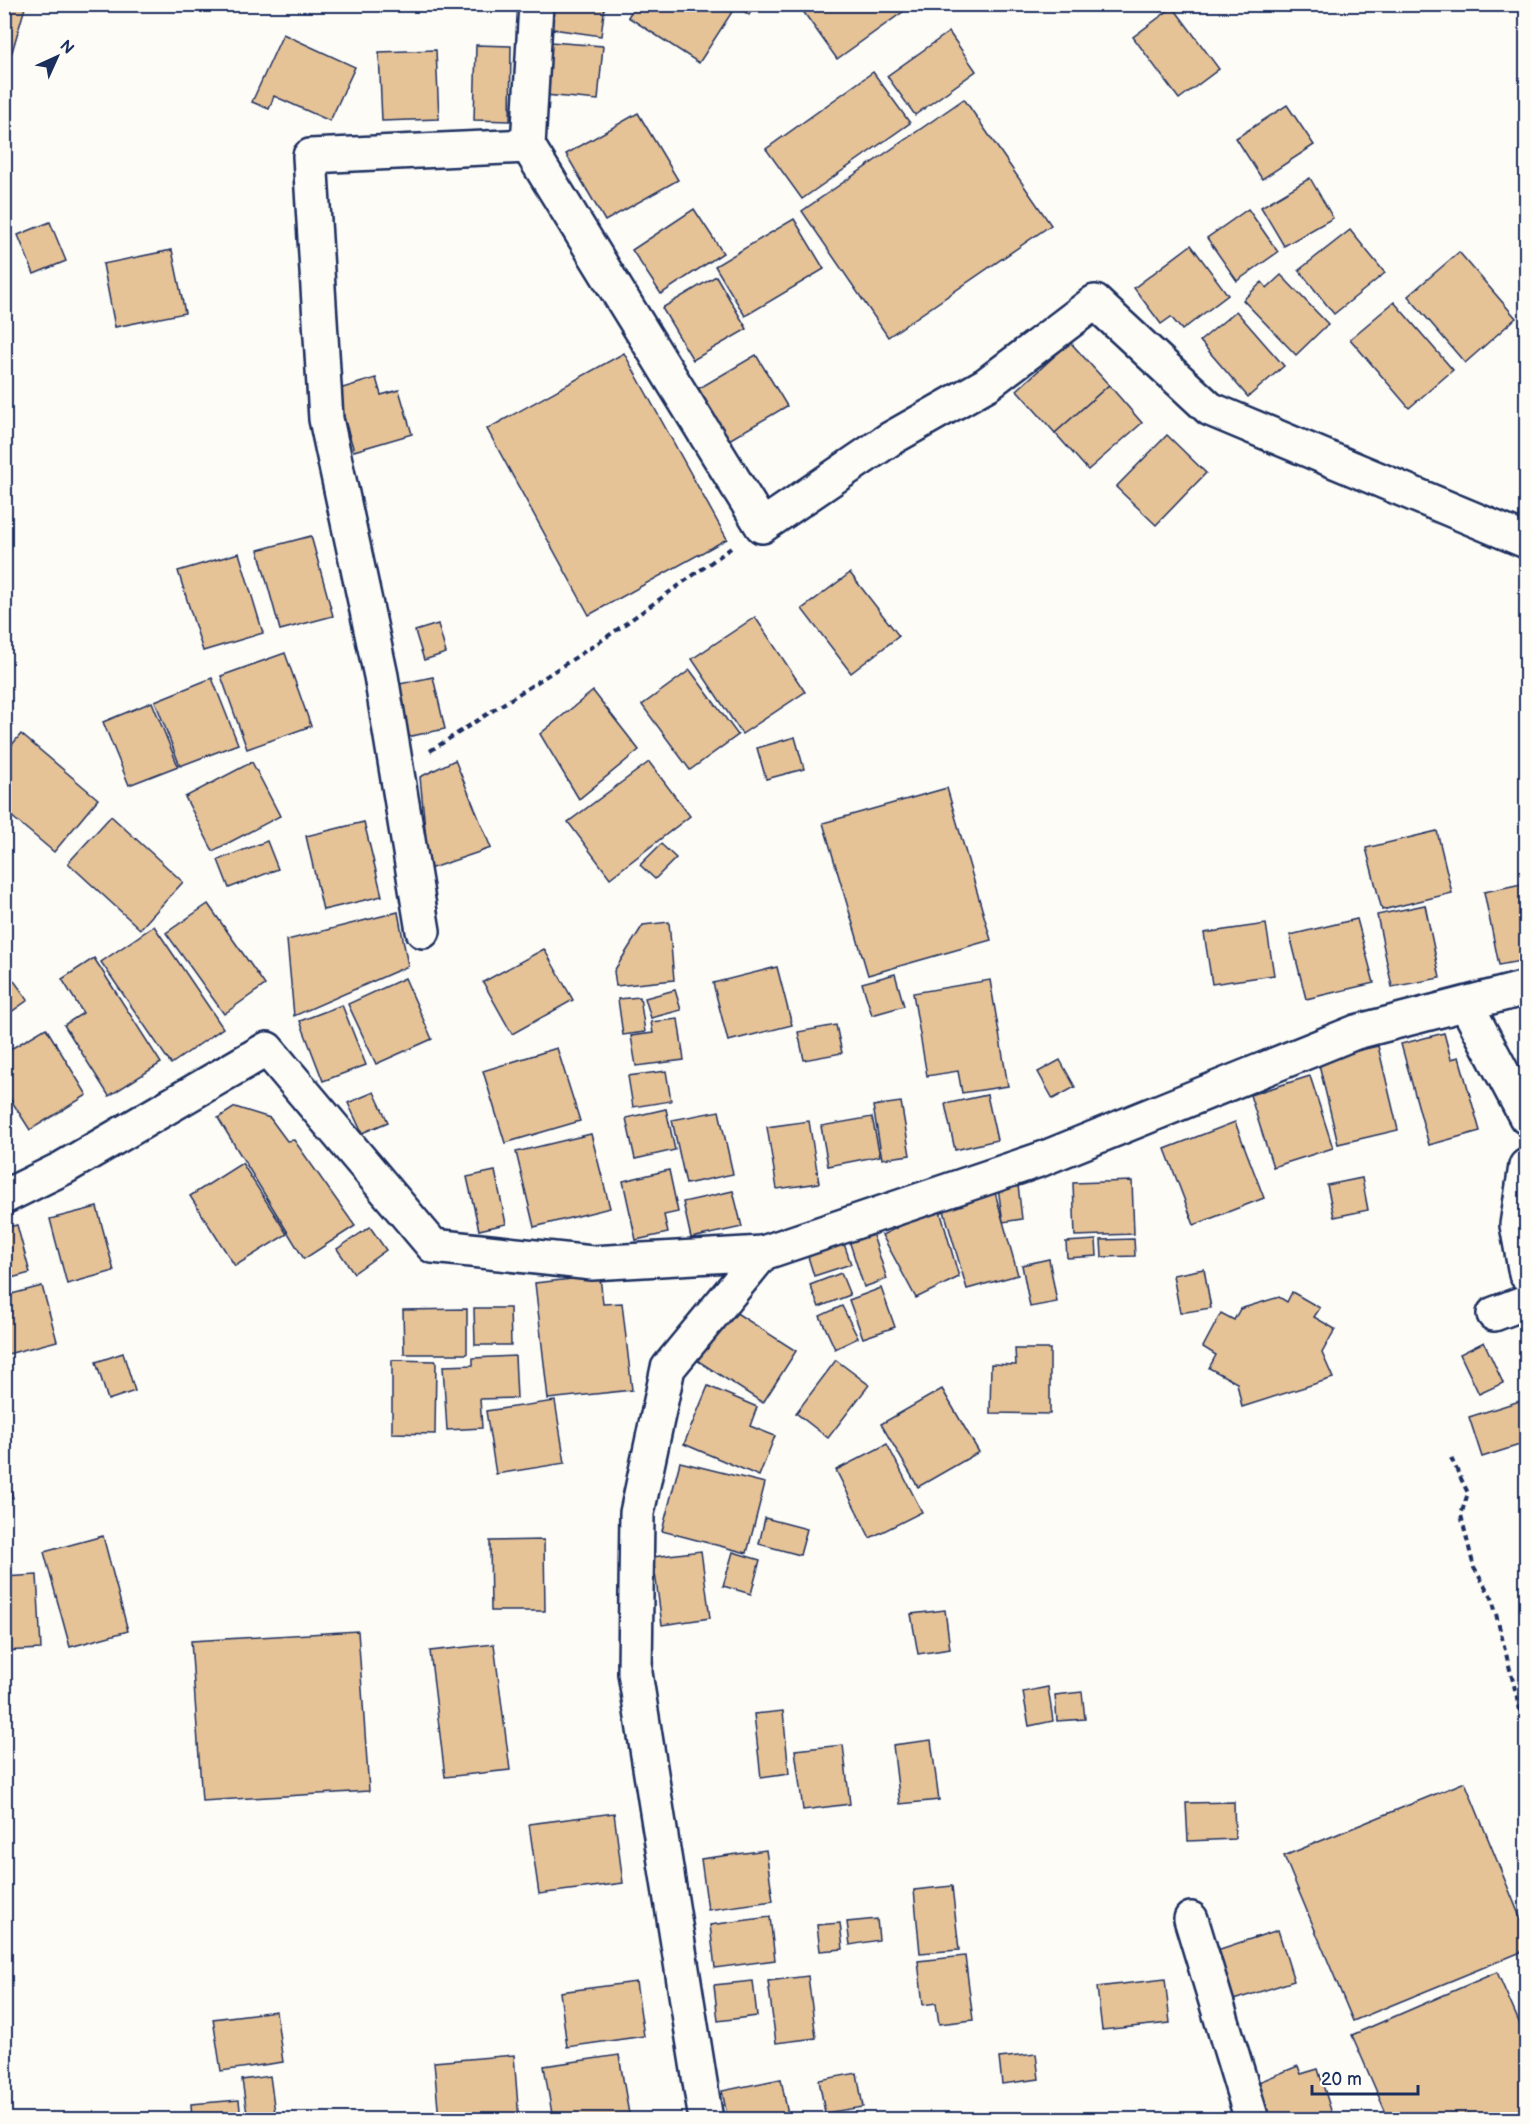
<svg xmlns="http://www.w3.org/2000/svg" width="1531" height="2124" font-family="'Balsamiq Sans',sans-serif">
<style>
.building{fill:#e6c297;stroke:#1b2f5e;stroke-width:1.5}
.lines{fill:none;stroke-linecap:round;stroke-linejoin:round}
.minor-casing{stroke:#1b2f5e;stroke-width:38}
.path{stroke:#1b2f5e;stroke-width:4;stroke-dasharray:6 4.5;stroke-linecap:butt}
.minor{stroke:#fdfcf7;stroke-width:33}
</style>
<rect width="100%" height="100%" fill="#fdfcf7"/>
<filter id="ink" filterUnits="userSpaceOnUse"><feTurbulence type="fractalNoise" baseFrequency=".0167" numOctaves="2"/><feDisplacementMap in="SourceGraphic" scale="12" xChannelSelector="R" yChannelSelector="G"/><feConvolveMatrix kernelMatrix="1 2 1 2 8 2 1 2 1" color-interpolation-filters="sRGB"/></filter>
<g filter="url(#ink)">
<!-- building -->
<g class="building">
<polygon points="4,4 26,4 12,52 4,49"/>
<polygon points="549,4 605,4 601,36 546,28"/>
<polygon points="636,4 722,4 732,12 699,63 628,17"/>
<polygon points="734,4 755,4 749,15"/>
<polygon points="803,4 899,4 904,11 837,59 800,7"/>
<polygon points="1173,7 1219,69 1179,99 1133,37"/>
<polygon points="949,32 976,71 915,115 887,76"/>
<polygon points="283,34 355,67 330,121 274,96 269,109 252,102"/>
<polygon points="550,42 603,46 598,100 545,95"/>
<polygon points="476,45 511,46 510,121 474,120"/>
<polygon points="436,50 439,119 382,121 379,52"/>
<polygon points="873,72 910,123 802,199 766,149"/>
<polygon points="964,99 1051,225 888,337 802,211"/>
<polygon points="1287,105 1314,145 1262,179 1236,138"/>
<polygon points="638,113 678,180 605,221 566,154"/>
<polygon points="1310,178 1333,218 1284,246 1261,207"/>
<polygon points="694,209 723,253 661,294 632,250"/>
<polygon points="1248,209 1278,252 1237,281 1207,238"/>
<polygon points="794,219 824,269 745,316 715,266"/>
<polygon points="50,222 66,261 34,274 18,235"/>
<polygon points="1350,230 1385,273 1334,314 1299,270"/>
<polygon points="1191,245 1228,295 1182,330 1171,317 1161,324 1134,288"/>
<polygon points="172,250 185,313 115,327 103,264"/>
<polygon points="1459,252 1516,318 1465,363 1408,296"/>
<polygon points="1281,275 1328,324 1296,355 1243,300 1262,282 1267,288"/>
<polygon points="716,276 747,329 693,360 662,308"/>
<polygon points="1394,302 1453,370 1409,408 1350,339"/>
<polygon points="1236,311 1284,366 1248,397 1200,341"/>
<polygon points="1070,342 1109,385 1055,433 1017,390"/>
<polygon points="624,353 727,539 589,615 487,429"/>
<polygon points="756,355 787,406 729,440 715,416 707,420 691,393"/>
<polygon points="376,378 381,395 399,390 412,434 354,451 336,390"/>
<polygon points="1109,385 1142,423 1088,470 1055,433"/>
<polygon points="1167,435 1206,473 1156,525 1116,487"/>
<polygon points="311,536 333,616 280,630 258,550"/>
<polygon points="239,553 263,633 203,651 178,571"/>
<polygon points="850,573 899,636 851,673 802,609"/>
<polygon points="755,617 805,692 742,734 692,659"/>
<polygon points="438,624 446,653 424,660 415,631"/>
<polygon points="285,653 311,726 247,749 221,676"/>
<polygon points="690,670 738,735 690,770 642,705"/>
<polygon points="433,677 445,729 407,737 395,685"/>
<polygon points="212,678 238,744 180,766 155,701"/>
<polygon points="593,691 639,750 579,799 540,734"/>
<polygon points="152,702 178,766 129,785 103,722"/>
<polygon points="21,734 98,799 54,852 4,810 4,754"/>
<polygon points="795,737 804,769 766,779 757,748"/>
<polygon points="455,760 491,848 429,869 420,777"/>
<polygon points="252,762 280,816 213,851 185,797"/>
<polygon points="649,762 690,816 610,878 568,822"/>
<polygon points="947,788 991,940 868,975 823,823"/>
<polygon points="111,816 183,882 140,929 68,863"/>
<polygon points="364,822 382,896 323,910 306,836"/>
<polygon points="1437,831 1452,893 1382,910 1366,848"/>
<polygon points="267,841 278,869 229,888 218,860"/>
<polygon points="661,844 676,858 655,879 640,865"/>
<polygon points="1526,883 1526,960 1499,965 1484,892"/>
<polygon points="208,904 265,985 224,1014 166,933"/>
<polygon points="1425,905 1440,978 1392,987 1377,915"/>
<polygon points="398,912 408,966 294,1016 287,940"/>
<polygon points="1357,919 1374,983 1306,999 1290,935"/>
<polygon points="669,922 674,980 616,986 614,971 643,925"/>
<polygon points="1266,924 1274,975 1212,984 1204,933"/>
<polygon points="154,926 223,1028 171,1064 101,962"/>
<polygon points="544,949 573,1000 512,1034 483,982"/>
<polygon points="94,958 161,1063 109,1096 64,1025 83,1013 62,979"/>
<polygon points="4,967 28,1000 4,1017"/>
<polygon points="777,967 792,1025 728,1041 713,983"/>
<polygon points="895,974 904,1006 872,1015 862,983"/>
<polygon points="405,978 432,1039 376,1064 348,1004"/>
<polygon points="990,980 1008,1086 962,1093 958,1071 927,1076 913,993"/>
<polygon points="675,990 681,1010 651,1018 645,998"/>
<polygon points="640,997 645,1032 623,1035 618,999"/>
<polygon points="342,1005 366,1065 323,1081 300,1021"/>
<polygon points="678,1019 684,1060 636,1066 631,1036 653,1033 651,1022"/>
<polygon points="836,1025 842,1053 804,1060 798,1032"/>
<polygon points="46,1028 87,1095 30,1130 4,1089 4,1053"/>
<polygon points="1444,1033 1451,1059 1459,1057 1480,1131 1429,1145 1401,1044"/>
<polygon points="1378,1046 1398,1130 1338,1144 1318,1060"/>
<polygon points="557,1048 580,1121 505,1143 483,1071"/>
<polygon points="1060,1060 1075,1087 1053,1099 1038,1072"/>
<polygon points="666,1071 671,1101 633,1107 628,1076"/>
<polygon points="1310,1076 1333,1148 1273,1167 1250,1095"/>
<polygon points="374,1092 388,1122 362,1133 348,1103"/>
<polygon points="987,1095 997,1140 955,1150 945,1104"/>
<polygon points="901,1102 910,1155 882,1159 873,1106"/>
<polygon points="235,1107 270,1118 287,1141 294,1140 355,1226 304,1259 218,1118"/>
<polygon points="666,1109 675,1150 635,1159 626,1118"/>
<polygon points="719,1111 733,1174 686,1184 672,1120"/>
<polygon points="872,1117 880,1156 828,1166 821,1126"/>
<polygon points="809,1121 819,1183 777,1189 767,1127"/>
<polygon points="1235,1122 1264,1198 1194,1225 1165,1149"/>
<polygon points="4,1126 11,1139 4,1142"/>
<polygon points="591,1134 610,1208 534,1227 516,1152"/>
<polygon points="242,1163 287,1234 235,1266 190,1196"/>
<polygon points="669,1170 678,1212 664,1215 668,1233 636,1240 623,1181"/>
<polygon points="495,1171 506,1224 479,1230 467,1177"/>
<polygon points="1362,1178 1368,1210 1334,1217 1327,1185"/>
<polygon points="1132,1181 1134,1234 1075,1236 1073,1183"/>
<polygon points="1018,1185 1022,1219 1003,1222 998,1188"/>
<polygon points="994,1189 1018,1275 967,1289 942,1204"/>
<polygon points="733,1191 742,1227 691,1238 683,1202"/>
<polygon points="97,1207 114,1271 67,1284 50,1219"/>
<polygon points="939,1207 959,1277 916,1298 882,1235"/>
<polygon points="17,1225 30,1273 4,1280 4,1228"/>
<polygon points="870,1226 887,1279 864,1287 847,1234"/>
<polygon points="370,1227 386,1250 354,1273 337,1249"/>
<polygon points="842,1238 851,1264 814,1276 806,1250"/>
<polygon points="1134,1239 1135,1256 1102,1257 1101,1240"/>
<polygon points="1096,1240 1097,1256 1067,1258 1066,1242"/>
<polygon points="1049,1259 1057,1302 1030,1307 1022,1265"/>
<polygon points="1204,1269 1211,1308 1180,1313 1173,1275"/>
<polygon points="841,1273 850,1295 819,1307 810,1285"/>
<polygon points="600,1276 603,1304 622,1303 632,1390 548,1399 535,1283"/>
<polygon points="42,1286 57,1341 4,1355 4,1296"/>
<polygon points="881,1288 895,1327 863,1338 849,1300"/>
<polygon points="1292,1292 1320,1308 1314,1317 1335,1329 1322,1353 1333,1378 1242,1407 1237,1383 1209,1368 1216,1355 1203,1347 1221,1313 1234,1320 1240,1309 1279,1297 1287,1302"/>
<polygon points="724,1305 796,1351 763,1403 692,1357"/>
<polygon points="842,1306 858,1338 835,1349 820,1316"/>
<polygon points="474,1308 510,1308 511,1345 475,1345"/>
<polygon points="467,1309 467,1354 404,1354 403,1310"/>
<polygon points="1484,1342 1503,1383 1479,1394 1460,1354"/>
<polygon points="1015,1349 1050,1349 1050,1414 990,1413 991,1364 1016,1365"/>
<polygon points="123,1353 135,1391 108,1400 96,1362"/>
<polygon points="515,1356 517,1398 480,1399 482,1428 447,1430 443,1366 473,1365 473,1358"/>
<polygon points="392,1360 436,1361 435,1434 392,1433"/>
<polygon points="836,1360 869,1385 828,1438 796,1413"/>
<polygon points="708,1386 757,1407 750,1426 775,1436 759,1476 684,1444"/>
<polygon points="942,1389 979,1452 918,1487 881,1424"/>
<polygon points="1526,1399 1526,1443 1482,1457 1469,1417"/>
<polygon points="555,1401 565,1463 496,1474 486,1411"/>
<polygon points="887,1444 922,1512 870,1538 836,1470"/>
<polygon points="680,1462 765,1483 747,1553 662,1531"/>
<polygon points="4,1465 13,1498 4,1500"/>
<polygon points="765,1518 807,1529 800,1555 759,1544"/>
<polygon points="103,1536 128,1631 70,1647 44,1552"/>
<polygon points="544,1540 545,1611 491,1611 490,1541"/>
<polygon points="701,1551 710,1618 662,1625 653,1557"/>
<polygon points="733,1552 760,1560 751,1594 723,1586"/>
<polygon points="37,1575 41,1649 4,1651 4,1577"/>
<polygon points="945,1610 950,1649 918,1654 911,1614"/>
<polygon points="358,1631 369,1791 202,1801 191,1641"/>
<polygon points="494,1644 510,1770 445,1777 430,1651"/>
<polygon points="1048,1687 1053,1721 1029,1726 1023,1692"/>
<polygon points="1082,1692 1085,1719 1057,1721 1055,1695"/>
<polygon points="783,1711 789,1774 761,1778 754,1714"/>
<polygon points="931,1740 939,1800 900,1804 893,1745"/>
<polygon points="843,1745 850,1804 803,1810 795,1750"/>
<polygon points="1465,1782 1526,1932 1526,1950 1353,2021 1284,1856"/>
<polygon points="1234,1802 1235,1839 1188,1841 1186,1803"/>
<polygon points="614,1813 623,1883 539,1894 529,1824"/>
<polygon points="766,1850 773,1901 708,1910 701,1859"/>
<polygon points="952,1886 959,1950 920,1953 914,1890"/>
<polygon points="770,1917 775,1960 715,1968 710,1925"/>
<polygon points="877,1919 879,1940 850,1945 847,1922"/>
<polygon points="840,1923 843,1949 820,1951 817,1925"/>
<polygon points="1278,1930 1294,1981 1227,2002 1211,1952"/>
<polygon points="965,1956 973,2020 939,2024 936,2003 923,2005 918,1961"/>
<polygon points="1497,1972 1526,2038 1526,2120 1389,2120 1352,2035"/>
<polygon points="808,1976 816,2038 776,2043 768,1981"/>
<polygon points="1165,1979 1170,2023 1102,2030 1097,1987"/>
<polygon points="753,1981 757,2016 718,2021 714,1985"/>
<polygon points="636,1982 644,2036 567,2047 560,1992"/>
<polygon points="276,2011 283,2062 221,2071 213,2019"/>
<polygon points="1036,2054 1039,2079 1002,2084 999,2058"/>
<polygon points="514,2055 519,2120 439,2120 434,2062"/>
<polygon points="619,2055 630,2120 553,2120 544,2066"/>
<polygon points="1298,2066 1301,2074 1318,2069 1334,2120 1260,2120 1249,2086"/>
<polygon points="857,2073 863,2107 825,2113 819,2080"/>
<polygon points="270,2076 276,2120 248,2120 242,2080"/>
<polygon points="781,2079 789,2120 728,2120 722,2091"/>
<polygon points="239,2100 241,2120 192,2120 191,2104"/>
</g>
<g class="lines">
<defs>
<g id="minor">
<polyline points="536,4 528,146 762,526 890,439 987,384 1095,302 1210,409 1526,541"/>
<polyline points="423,931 381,676 326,419 310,156 528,146"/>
<polyline points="1466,1004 1526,1117"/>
<polyline points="1526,1166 1517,1225 1526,1274"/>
<polyline points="4,1197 63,1168 267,1049 433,1246 592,1263 763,1253"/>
<polyline points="1494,1314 1526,1302"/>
<polyline points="1191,1919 1252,2120"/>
<polyline points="706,2120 635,1673 637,1513 668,1368 763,1253 1042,1159 1356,1032 1526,988"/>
</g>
</defs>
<!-- minor casing -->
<use href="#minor" class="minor-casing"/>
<!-- path -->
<g class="path">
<polyline points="430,751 604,639 734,546"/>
<polyline points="1451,1458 1468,1493 1461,1515 1474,1568 1492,1598 1526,1733"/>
</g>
<!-- minor -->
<use href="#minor" class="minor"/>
</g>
</g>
<!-- margin -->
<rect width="1531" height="2124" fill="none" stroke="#fdfcf7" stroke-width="24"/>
<rect x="12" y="12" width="1507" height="2100" fill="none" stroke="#1b2f5e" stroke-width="2" filter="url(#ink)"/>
<!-- north arrow -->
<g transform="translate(57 57) rotate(45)" stroke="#fdfcf7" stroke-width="4.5" paint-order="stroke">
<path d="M0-4.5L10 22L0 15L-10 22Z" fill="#1b2f5e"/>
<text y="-9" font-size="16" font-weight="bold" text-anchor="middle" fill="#1b2f5e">N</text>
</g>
<!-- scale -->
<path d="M1312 2085v9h106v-9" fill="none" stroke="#1b2f5e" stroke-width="3"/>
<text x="1321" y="2085" font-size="18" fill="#1b2f5e" stroke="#fdfcf7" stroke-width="4.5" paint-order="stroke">20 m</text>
</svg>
